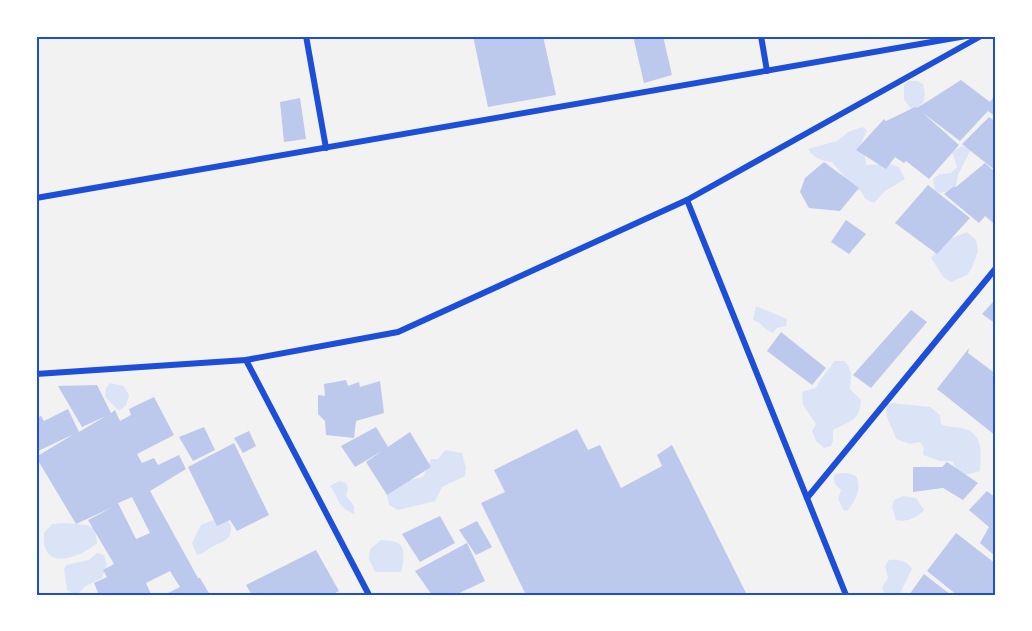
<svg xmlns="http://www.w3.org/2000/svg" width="1032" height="631" font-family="'Source Serif 4',serif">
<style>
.green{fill:#dbe4f7}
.building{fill:#bdc9ec;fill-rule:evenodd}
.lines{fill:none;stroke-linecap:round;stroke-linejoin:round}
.minor{stroke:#1d4ed8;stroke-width:6}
.neatline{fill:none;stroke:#1d4ed8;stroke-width:2}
</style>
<rect width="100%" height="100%" fill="#f2f2f2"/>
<!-- green -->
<g class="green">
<path d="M909 81H917L923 84C926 98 926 103 913 111L904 100V85Z"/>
<path d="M862 127 867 130 861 144 865 150 866 165 890 164 899 167 905 179 885 191 874 203 865 199 861 191 853 187 832 162C824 162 812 157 808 149L837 141 848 132Z"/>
<polygon points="962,146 971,149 958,175 956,187 946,192 939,193 935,190 933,179 940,174 951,173 957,167 952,152"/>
<polygon points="967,232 976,240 978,251 972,268 967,275 951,282 944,278 931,258 945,241"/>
<path d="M756 306 787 319 786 326 777 328 773 333C764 330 762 322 753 320Z"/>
<path d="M834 361H844C853 369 851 378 850 389L861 400C860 421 850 421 833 430V441L831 446 824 448 816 441 812 431 816 424 803 405 802 392 816 388C820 378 829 371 834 361Z"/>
<polygon points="110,383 124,386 129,395 126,405 119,411 105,397 106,388"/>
<path d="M892 403 930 407 940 415 941 424C949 428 957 426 965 429 984 435 981 455 980 471L958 477 956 468 952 461H940L923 455 924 448 920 442 910 444 896 439C893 427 884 419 887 406Z"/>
<polygon points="445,450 462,453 466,468 465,476 442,487 435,501 398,510 389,505 387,495 396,483 423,477 431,459 438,459"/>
<path d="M847 473 856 476C862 489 856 499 848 510L844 511 838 499 841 490C835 484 832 482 835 474Z"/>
<path d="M339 481 346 483 348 488 346 496 354 506V514C336 506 340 499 330 486Z"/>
<path d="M903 496 916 498 924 510C918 517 906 523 896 520L892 507 894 500Z"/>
<path d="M218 518 227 520 231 526C232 543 220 541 210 548 204 552 204 554 197 555L192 543 201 525Z"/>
<path d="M63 523 87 525 95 529 97 543C79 559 40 572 44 533L52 524Z"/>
<path d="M381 540C406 540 406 551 401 572H375L369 559 370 549Z"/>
<polygon points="97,553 104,555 107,565 102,578 86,586 76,595 67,590 64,569 66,565 89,560"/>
<path d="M889 560C898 559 907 560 912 569L899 595H885L882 587 888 578 885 566Z"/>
</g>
<!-- building -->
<g class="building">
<polygon points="473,36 543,36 556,95 488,107"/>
<polygon points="633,36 663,36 672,75 644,83"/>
<polygon points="961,80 990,102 996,94 996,117 988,111 960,141 923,113 959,145 929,179 906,161 904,163 895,157 886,169 856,150 884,119 886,121 915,107 917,108"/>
<polygon points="300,98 306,139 284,142 280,102"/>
<polygon points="989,117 996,122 996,171 962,144"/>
<polygon points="824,162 859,188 840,211 809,208 800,192 805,178"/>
<polygon points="985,163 996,173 996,225 985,216 979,223 944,194 953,187 956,187"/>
<polygon points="928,185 970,218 937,254 895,223"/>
<polygon points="846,220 866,234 849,254 831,242"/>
<polygon points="993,302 996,305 996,324 982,314"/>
<polygon points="911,310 927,322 871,388 853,375"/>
<polygon points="781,332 826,368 812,385 767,351"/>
<polygon points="969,348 968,353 996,374 996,436 937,389"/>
<polygon points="346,380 348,386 359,382 360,387 380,381 384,413 356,421 354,438 326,435 325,421 318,414 318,395 325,396 324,384"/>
<path d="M97 385 111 413 115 410 120 421 131 415 129 409 154 397 174 435 137 454 142 463 154 458 158 465 179 455 186 469 150 491 198 578H200L210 595H164L180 587 170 571 146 583 151 594 149 595H99L94 583 107 577 103 570 114 564 88 520 113 507 76 524 36 457 74 434 36 452V418L41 416 44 421 68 409 79 432 106 416 82 427 58 386ZM132 497 150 533 136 539 118 503Z"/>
<polygon points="204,427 215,450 193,461 179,437"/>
<polygon points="376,427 388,447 410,432 431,467 387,495 366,462 382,451 355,467 341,446"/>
<polygon points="577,429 588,450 600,445 621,488 662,466 657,455 672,445 747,595 526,595 481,503 505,492 494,470"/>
<polygon points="249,431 256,446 243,453 234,438"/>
<polygon points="234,443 269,515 237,531 230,520 217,526 188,467"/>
<polygon points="947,462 978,483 963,500 943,488 913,492 913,467 942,467"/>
<polygon points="987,491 996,498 996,557 980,543 989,527 969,510"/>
<polygon points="440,516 455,543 420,562 402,534"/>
<polygon points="477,521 492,547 476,555 459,530"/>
<polygon points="956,533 996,564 996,595 957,595 927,571"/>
<polygon points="467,543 485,581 455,595 432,595 415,571"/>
<polygon points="316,550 339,591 331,595 252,595 246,585"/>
<polygon points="924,574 951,595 909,595"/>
</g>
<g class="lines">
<!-- minor -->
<g class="minor">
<polyline points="306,36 326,148"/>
<polyline points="761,36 767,71"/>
<polyline points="36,198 966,36"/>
<polyline points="687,200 846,595"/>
<polyline points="246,360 369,595"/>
<polyline points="36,374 246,360 398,332 687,200 981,36"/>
<polyline points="807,498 996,268"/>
<polyline points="36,593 37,595"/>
</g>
</g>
<!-- border -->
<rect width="1032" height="631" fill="none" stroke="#ffffff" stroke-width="75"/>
<rect x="38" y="38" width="956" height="556" class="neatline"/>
</svg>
